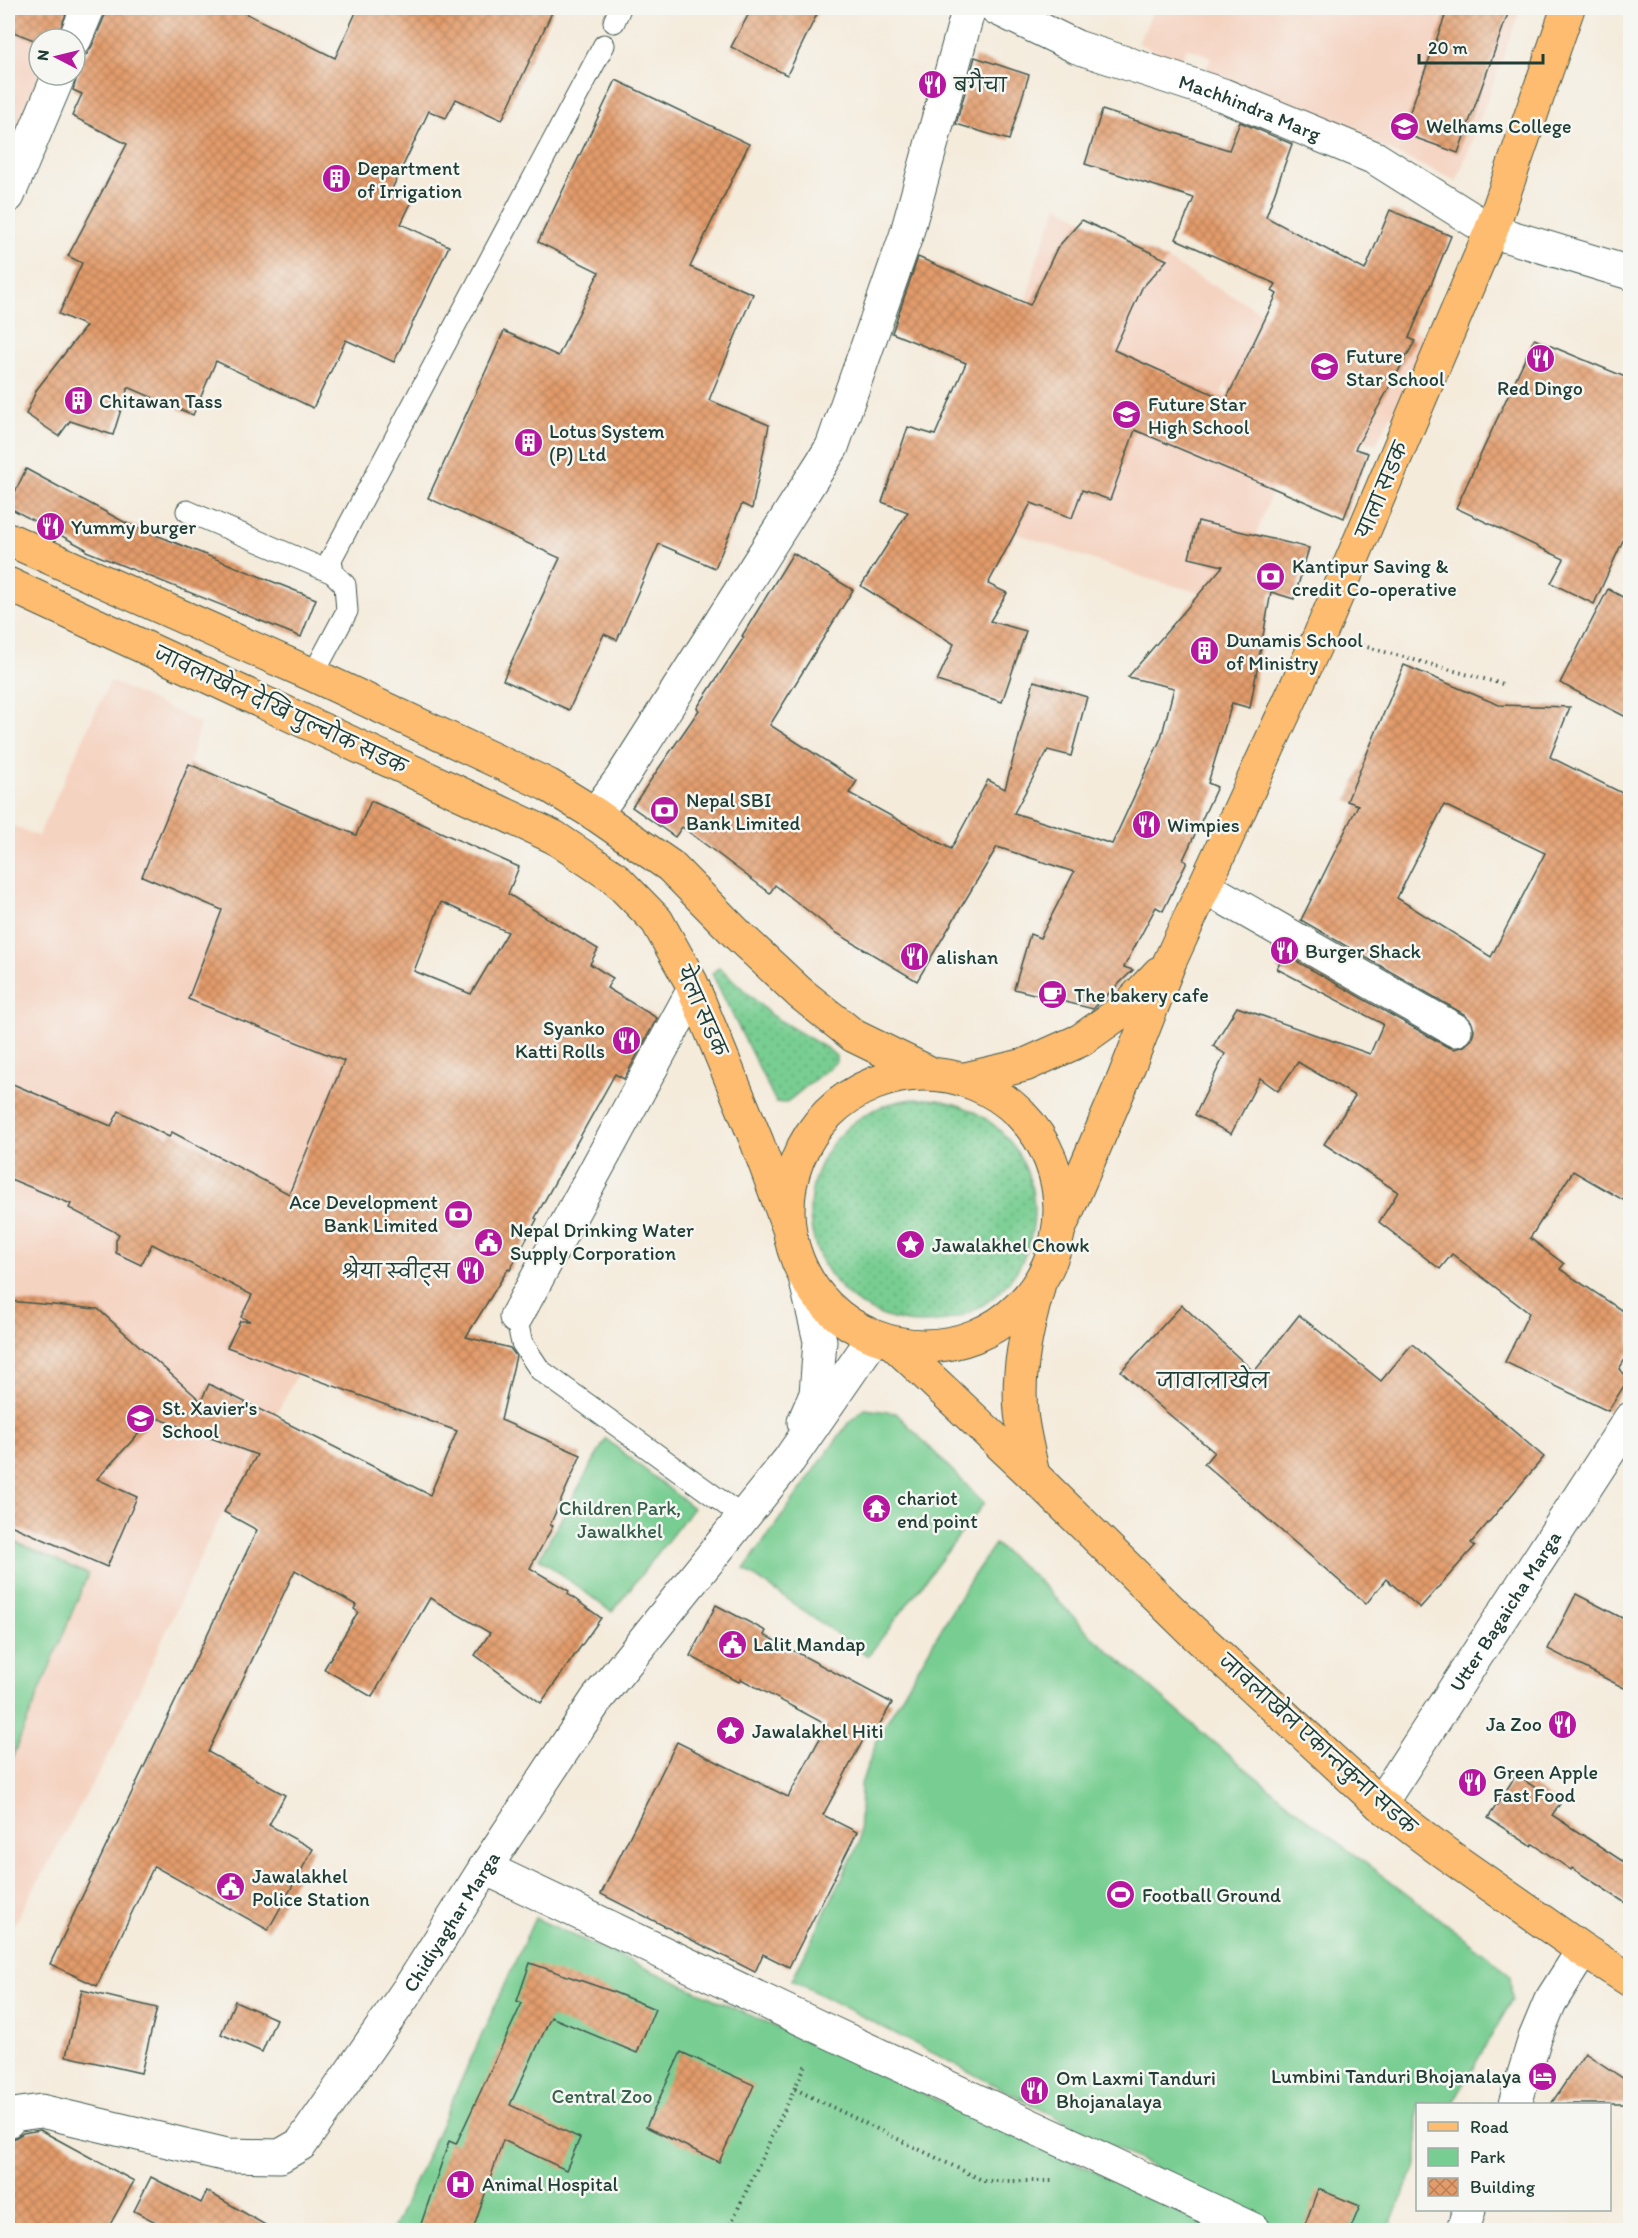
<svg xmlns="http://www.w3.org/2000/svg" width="1638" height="2238" font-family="Itim,'Playpen Sans Deva',sans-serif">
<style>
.built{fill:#f5d3c1}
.grass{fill:url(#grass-dots);stroke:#4c8663;stroke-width:1.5}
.park{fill:#78ce92;stroke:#4c8663;stroke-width:1.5}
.building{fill:url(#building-cross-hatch);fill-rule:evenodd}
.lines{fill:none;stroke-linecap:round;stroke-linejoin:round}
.lane-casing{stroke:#3f574d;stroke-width:23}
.street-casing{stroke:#3f574d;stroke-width:35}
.primary-casing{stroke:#3f574d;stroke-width:35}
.path{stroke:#3f574d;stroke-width:4;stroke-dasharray:1.5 4.5;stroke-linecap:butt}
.lane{stroke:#fff;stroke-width:21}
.street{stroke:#fff;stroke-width:33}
.primary{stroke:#fdbc70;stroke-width:33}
.labels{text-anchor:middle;stroke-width:5;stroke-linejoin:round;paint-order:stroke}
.poi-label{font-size:20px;fill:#1f3d34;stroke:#f6f6f2;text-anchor:start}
.street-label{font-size:20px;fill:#1f3d34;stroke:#f6f6f2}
.park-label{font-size:20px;fill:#35614c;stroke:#f6f6f2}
.neighbourhood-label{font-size:21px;fill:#1f3d34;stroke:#f6f6f2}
</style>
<defs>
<pattern id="grass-dots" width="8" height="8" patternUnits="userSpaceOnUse" patternTransform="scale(1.5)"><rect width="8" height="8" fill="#78ce92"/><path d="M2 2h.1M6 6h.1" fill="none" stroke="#62a878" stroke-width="1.8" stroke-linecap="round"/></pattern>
<pattern id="building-cross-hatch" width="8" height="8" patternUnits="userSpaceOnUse" patternTransform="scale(1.5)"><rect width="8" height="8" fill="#e39b6a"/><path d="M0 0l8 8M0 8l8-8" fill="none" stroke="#b78058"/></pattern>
</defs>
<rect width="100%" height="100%" fill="#f6f6f2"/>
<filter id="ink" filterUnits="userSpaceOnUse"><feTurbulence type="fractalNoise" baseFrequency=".0167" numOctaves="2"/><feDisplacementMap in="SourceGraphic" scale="12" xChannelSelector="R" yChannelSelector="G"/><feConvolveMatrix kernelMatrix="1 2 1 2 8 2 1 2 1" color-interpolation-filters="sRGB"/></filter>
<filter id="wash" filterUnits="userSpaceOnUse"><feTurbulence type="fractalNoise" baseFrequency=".008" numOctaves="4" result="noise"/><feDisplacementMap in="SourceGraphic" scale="24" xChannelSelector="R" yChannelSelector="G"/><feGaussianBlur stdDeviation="1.35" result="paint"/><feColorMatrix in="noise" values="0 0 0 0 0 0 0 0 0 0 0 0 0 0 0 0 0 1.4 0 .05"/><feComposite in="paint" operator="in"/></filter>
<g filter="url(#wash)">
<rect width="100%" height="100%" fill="#f4ebdb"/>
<!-- built -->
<g class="built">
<polygon points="8,8 78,8 64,39 39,39 39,75 49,75 8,170"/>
<polygon points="1155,8 1521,8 1457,181 1206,70 1211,57 1187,48 1180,63 1138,43"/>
<polygon points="1058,205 1082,220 1167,260 1270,317 1360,298 1431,340 1376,444 1287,422 1226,389 1229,379 1221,392 1291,439 1232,601 1145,578 1016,533 983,473 1038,256"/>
<polygon points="110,681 200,723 189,764 142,876 299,943 409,986 475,985 341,1293 206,1545 113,1747 8,1935 8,824 38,836"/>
</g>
<!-- grass -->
<g class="grass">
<polygon points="719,967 772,1016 828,1049 836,1056 836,1062 792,1098 785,1103 776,1102 712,974"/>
<circle cx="922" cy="1211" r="112"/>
</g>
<!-- park -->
<g class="park">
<polygon points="865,1409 896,1413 984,1503 868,1656 744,1569 849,1422"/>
<polygon points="606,1439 693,1508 612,1612 539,1558"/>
<polygon points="8,1539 88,1574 8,1768"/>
<polygon points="995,1544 1037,1579 1092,1636 1207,1737 1305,1817 1492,1959 1510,1976 1512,2000 1452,2104 1418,2104 1417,2166 1407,2184 1389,2230 1282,2230 1226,2205 792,1980 859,1843 861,1784 879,1735 967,1585"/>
<polygon points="535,1918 1225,2230 393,2230"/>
</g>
<g id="blocks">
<!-- building -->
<g class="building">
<polygon points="8,8 68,8 57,39 39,39 39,42 8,30"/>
<polygon points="106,8 235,8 335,58 358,8 554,8 502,120 456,99 446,118 429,111 392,189 413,199 401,224 449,246 394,362 346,340 313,408 216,361 193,415 128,387 113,435 70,421 59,436 26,414 37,389 86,326 59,314 82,263 68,256 127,144 72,116 82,94 73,90 78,73 75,63 78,57 87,54 92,46 105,15"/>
<polygon points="752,8 820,8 787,75 731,47"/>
<polygon points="1448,8 1510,8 1458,153 1402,133"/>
<polygon points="975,57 1029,75 1009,140 956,124"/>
<polygon points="616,80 749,144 690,267 753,294 709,400 769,425 752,509 742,504 715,568 659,544 617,640 604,634 569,710 503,680 560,558 428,498 504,331 558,356 599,272 538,242"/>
<polygon points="1102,110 1229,150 1240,122 1292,144 1266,217 1365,270 1390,210 1451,236 1409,338 1415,341 1355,449 1368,453 1344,518 1135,430 1110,500 1082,490 1072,518 1031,503 988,584 1007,593 990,621 1026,631 1002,702 937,681 954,644 861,586 908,512 882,502 908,427 935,435 966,363 892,333 918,257 1030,305 1057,248 1082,220 1167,260 1142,288 1114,350 1226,400 1277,294 1272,291 1276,284 1176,239 1194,198 1085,164"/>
<polygon points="1534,339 1630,379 1630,525 1594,604 1551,583 1564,559 1456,508"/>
<polygon points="26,469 126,523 316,599 301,637 86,551 86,549 8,507"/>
<polygon points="1198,521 1309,548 1294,599 1271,592 1250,708 1232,703 1208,783 1217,787 1183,860 1187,862 1163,911 1156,907 1124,967 1133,970 1093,1009 1014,989 1030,934 1040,938 1074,872 997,847 917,981 835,932 775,885 770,893 682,827 675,837 632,807 699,710 697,708 744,637 742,636 793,553 853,590 770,725 857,781 849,793 951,849 988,780 1005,789 1034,681 1087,697 1071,756 1048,750 1014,813 1112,844 1161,738 1174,688 1128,677 1223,566 1189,558"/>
<polygon points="1608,589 1630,601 1630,719 1560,683"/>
<path d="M1404 665 1499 705 1570 707 1550 757 1630 797V1204L1573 1171 1530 1238 1564 1264 1560 1269 1630 1316V1351L1619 1369 1629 1378 1608 1411 1505 1362 1529 1313 1452 1254 1440 1269 1379 1222 1398 1192 1324 1144 1355 1096 1298 1062 1278 1091 1260 1078 1231 1134 1195 1115 1225 1054 1213 1046 1237 1007 1370 1054 1383 1024 1277 969 1284 954 1446 1046 1454 1049 1464 1046 1472 1039 1474 1029 1471 1021 1464 1014 1301 920 1358 805 1347 801ZM1444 805 1545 853 1491 957 1397 898Z"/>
<path d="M189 764 356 835 371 801 519 867 508 894 598 949 590 964 613 978 607 988 657 1018 624 1079 615 1074 535 1218 537 1219 510 1270 508 1269 466 1337 510 1348 516 1356 501 1420 581 1455 550 1525 553 1526 530 1568 569 1591 568 1594 601 1618 541 1703 475 1655 490 1633 430 1598 372 1697 324 1669 358 1612 354 1609 356 1605 295 1570 208 1752 285 1795 269 1825 313 1849 268 1930 154 1866 97 1986 50 1964 257 1530 224 1512 257 1455 154 1417 97 1479 137 1497 107 1567 8 1524V1301L98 1309 201 1401 209 1384 430 1495 457 1431 227 1347 240 1321H250L241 1317 252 1295 152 1244 141 1265 116 1253V1240L119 1234 69 1208 71 1204 8 1178V1082L111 1126 119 1111 169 1137 172 1132 289 1194 344 1061 188 999 222 910 142 876ZM441 902 508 932 471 994 414 971Z"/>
<polygon points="1182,1305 1254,1372 1299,1315 1381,1381 1412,1344 1544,1457 1471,1543 1475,1546 1420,1608 1386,1579 1366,1604 1204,1464 1214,1452 1151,1399 1121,1371"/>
<polygon points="1576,1594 1630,1622 1630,1691 1548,1649"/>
<polygon points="716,1605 766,1631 764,1635 892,1703 874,1734 868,1731 823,1815 857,1832 789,1967 763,1954 755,1972 601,1894 677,1742 788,1797 827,1725 741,1679 739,1682 690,1656"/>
<polygon points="1516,1775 1560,1804 1552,1815 1630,1866 1630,1906 1572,1868 1571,1870 1533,1844 1531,1846 1488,1818"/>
<polygon points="530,1963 611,1991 655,2009 637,2053 551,2017 510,2105 580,2138 566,2170 503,2140 473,2230 419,2230 449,2141 456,2144 522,2003 517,2001"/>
<polygon points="82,1990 157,2008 141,2073 66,2056"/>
<polygon points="235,2001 276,2019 262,2052 221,2034"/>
<polygon points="681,2052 754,2085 719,2162 646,2127"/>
<polygon points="1585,2053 1630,2083 1630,2104 1551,2104"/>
<polygon points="40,2130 134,2181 107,2230 8,2230 8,2150 13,2139 23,2133"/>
<polygon points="151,2177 201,2203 207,2191 274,2230 171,2230 134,2211"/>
<polygon points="1318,2189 1360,2206 1350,2230 1303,2230"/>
</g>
</g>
</g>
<g filter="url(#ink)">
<use href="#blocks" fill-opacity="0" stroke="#3f574d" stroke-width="1.5"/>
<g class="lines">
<defs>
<g id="lane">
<polyline points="614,22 620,8"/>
<polyline points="187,511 333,573"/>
<polyline points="313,675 347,611 345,585 333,573 331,559 604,45"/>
<polyline points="516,1317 522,1343 540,1370 743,1517"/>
</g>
<g id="street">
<path id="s1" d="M996 8 1077 47 1223 95 1375 158 1491 231 1630 273"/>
<polyline points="75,39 88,8"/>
<polyline points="8,196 59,75"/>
<polyline points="595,814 621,779 832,447 906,236 969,8"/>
<polyline points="1205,887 1455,1030"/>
<polyline points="516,1317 694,989"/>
<polyline points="804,1422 816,1394 820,1341 805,1277"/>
<path id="s2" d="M1380 1804 1630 1419"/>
<polyline points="485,1868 823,2029 1254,2230"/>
<polyline points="1515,2104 1535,2038 1550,2002 1583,1950"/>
<path id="s3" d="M8 2121 13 2115 41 2111 227 2155 280 2156 301 2144 410 1987 485 1868 597 1699 789 1460 874 1337"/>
<polyline points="1463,2230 1469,2210"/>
</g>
<g id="primary">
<polyline points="8,539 313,675 548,785 595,814 670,866 740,937 800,993 854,1036 930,1073"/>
<polyline points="8,584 554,837 615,878 657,921 691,982 757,1142 789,1229"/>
<circle cx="924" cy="1210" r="136"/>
<polyline points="965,1079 1025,1065 1081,1040 1126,1008 1159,973"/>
<polyline points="1058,1232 1124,1078 1170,961 1320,635 1491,231 1568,8"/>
<polyline points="894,1344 1033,1475 1192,1631 1380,1804 1442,1851 1583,1950 1630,1980"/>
<path d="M1033 1475C1029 1454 1023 1433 1021 1412 1017 1371 1027 1327 1038 1288"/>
</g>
</defs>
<!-- lane casing -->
<use href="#lane" class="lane-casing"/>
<!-- street casing -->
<use href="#street" class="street-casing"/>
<!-- primary casing -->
<use href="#primary" class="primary-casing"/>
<!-- path -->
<g class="path">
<polyline points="1356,644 1506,685"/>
<polyline points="795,2089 984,2181 1053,2181"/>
<polyline points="728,2230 807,2062"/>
</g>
<!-- lane -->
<use href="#lane" class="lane"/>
<!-- street -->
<use href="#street" class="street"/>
<!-- primary -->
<use href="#primary" class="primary"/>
</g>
</g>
<!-- icons -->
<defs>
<symbol id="restaurant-disc" viewBox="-11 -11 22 22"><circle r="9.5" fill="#b5179e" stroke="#f6f6f2"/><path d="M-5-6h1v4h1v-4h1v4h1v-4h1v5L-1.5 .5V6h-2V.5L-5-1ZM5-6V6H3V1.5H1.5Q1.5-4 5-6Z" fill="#fff"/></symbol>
<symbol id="university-disc" viewBox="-11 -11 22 22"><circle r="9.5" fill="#b5179e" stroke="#f6f6f2"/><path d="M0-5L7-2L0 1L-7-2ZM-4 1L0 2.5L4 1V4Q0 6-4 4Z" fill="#fff"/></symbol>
<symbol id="building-disc" viewBox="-11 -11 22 22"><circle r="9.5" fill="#b5179e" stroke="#f6f6f2"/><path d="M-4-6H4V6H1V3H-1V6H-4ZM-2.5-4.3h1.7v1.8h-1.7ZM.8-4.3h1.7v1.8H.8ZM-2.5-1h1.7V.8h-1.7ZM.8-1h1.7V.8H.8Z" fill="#fff"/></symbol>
<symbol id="school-disc" viewBox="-11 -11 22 22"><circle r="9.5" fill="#b5179e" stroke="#f6f6f2"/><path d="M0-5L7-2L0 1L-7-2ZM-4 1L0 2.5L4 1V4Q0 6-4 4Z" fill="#fff"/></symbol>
<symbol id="bank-disc" viewBox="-11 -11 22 22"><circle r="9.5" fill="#b5179e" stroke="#f6f6f2"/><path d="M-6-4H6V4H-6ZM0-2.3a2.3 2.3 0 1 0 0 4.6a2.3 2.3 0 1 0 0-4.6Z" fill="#fff"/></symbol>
<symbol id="cafe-disc" viewBox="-11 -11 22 22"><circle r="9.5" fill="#b5179e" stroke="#f6f6f2"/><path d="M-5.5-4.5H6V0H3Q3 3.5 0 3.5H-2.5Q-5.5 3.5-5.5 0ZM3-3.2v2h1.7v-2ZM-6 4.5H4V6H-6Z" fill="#fff"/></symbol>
<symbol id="civic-disc" viewBox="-11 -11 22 22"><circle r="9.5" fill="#b5179e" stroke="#f6f6f2"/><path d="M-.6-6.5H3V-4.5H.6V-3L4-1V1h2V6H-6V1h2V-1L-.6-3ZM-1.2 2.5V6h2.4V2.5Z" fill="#fff"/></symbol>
<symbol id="sight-disc" viewBox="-11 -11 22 22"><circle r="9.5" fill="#b5179e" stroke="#f6f6f2"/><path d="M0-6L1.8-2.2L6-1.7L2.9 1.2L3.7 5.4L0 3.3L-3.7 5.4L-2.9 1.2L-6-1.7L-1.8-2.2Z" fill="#fff"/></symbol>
<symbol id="temple-disc" viewBox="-11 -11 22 22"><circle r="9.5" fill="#b5179e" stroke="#f6f6f2"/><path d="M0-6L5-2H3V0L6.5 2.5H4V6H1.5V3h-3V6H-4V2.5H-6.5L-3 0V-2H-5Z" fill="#fff"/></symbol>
<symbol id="stadium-disc" viewBox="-11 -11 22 22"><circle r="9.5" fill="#b5179e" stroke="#f6f6f2"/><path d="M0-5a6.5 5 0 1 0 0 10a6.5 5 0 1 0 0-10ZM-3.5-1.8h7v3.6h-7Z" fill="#fff"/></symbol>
<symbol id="hotel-disc" viewBox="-11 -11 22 22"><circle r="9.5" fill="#b5179e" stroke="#f6f6f2"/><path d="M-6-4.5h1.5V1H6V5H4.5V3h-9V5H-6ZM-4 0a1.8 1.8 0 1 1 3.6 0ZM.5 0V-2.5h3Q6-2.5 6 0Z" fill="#fff"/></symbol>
<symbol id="hospital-disc" viewBox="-11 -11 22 22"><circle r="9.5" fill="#b5179e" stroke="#f6f6f2"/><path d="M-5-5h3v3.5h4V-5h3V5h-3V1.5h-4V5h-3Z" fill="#fff"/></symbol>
</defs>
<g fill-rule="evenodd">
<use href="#restaurant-disc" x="916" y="68" width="33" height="33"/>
<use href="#university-disc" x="1388" y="110" width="33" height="33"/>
<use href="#building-disc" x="320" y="162" width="33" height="33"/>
<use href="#restaurant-disc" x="1524" y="342" width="33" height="33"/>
<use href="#school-disc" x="1308" y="350" width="33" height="33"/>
<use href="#building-disc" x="62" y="384" width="33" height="33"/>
<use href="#school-disc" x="1110" y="398" width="33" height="33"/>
<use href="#building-disc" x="512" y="426" width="33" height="33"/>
<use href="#restaurant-disc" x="34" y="510" width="33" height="33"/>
<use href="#bank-disc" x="1254" y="560" width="33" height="33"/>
<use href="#building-disc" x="1188" y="634" width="33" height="33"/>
<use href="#bank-disc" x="648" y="794" width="33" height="33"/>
<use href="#restaurant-disc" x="1130" y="808" width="33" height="33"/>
<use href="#restaurant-disc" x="1268" y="934" width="33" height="33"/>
<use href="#restaurant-disc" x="898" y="940" width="33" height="33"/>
<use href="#cafe-disc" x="1036" y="978" width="33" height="33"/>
<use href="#restaurant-disc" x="610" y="1024" width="33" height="33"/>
<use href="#bank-disc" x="442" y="1198" width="33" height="33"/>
<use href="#civic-disc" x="472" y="1226" width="33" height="33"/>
<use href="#sight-disc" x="894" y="1228" width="33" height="33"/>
<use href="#restaurant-disc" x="454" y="1254" width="33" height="33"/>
<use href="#school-disc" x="124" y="1402" width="33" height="33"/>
<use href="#temple-disc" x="860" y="1492" width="33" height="33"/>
<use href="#civic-disc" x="716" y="1628" width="33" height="33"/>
<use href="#restaurant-disc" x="1546" y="1708" width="33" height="33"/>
<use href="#sight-disc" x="714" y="1714" width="33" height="33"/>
<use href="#restaurant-disc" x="1456" y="1766" width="33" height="33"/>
<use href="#civic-disc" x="214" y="1870" width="33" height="33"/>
<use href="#stadium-disc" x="1104" y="1878" width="33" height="33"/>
<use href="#hotel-disc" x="1526" y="2060" width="33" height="33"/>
<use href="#restaurant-disc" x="1018" y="2074" width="33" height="33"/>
<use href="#hospital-disc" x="444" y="2168" width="33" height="33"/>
</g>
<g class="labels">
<!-- poi labels -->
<g class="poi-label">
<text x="954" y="92">बगैचा</text>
<text x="1426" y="133">Welhams College</text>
<text x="357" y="175">Department<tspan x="357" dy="23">of Irrigation</tspan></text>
<text x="1346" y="363">Future<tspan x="1346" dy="23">Star School</tspan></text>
<text x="1540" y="395" text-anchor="middle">Red Dingo</text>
<text x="99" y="408">Chitawan Tass</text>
<text x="1148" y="411">Future Star<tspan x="1148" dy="23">High School</tspan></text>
<text x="549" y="438">Lotus System<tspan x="549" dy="23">(P) Ltd</tspan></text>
<text x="71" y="534">Yummy burger</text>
<text x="1292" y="573">Kantipur Saving &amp;<tspan x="1292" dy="23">credit Co-operative</tspan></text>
<text x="1226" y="647">Dunamis School<tspan x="1226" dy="23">of Ministry</tspan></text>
<text x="686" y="807">Nepal SBI<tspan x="686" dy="23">Bank Limited</tspan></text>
<text x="1167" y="832">Wimpies</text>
<text x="1305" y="958">Burger Shack</text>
<text x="936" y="964">alishan</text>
<text x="1074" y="1002">The bakery cafe</text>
<text x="605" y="1035" text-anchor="end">Syanko<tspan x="605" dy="23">Katti Rolls</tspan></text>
<text x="438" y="1209" text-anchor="end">Ace Development<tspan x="438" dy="23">Bank Limited</tspan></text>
<text x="510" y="1237">Nepal Drinking Water<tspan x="510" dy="23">Supply Corporation</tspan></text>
<text x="932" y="1252">Jawalakhel Chowk</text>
<text x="450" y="1278" text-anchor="end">श्रेया स्वीट्स</text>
<text x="162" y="1415">St. Xavier's<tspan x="162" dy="23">School</tspan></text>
<text x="897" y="1505">chariot<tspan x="897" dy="23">end point</tspan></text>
<text x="753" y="1651">Lalit Mandap</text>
<text x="1542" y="1731" text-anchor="end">Ja Zoo</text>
<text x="752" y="1738">Jawalakhel Hiti</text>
<text x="1493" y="1779">Green Apple<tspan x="1493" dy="23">Fast Food</tspan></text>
<text x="252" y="1883">Jawalakhel<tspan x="252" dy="23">Police Station</tspan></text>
<text x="1142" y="1902">Football Ground</text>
<text x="1521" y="2083" text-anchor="end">Lumbini Tanduri Bhojanalaya</text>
<text x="1056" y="2085">Om Laxmi Tanduri<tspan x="1056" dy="23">Bhojanalaya</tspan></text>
<text x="482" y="2191">Animal Hospital</text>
</g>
<!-- street labels -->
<g class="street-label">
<text dy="7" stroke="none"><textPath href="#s1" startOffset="273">Machhindra Marg</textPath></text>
<text transform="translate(1382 490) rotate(-67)" y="7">याला सडक</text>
<text transform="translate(281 710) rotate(25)" y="7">जावलाखेल देखि पुल्चोक सडक</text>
<text transform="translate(702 1011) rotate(66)" y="7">येला सडक</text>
<text dy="7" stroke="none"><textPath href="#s2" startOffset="230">Utter Bagaicha Marga</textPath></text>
<text transform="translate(1318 1744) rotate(42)" y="7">जावलाखेल एकान्तकुना सडक</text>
<text dy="7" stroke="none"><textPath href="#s3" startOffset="573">Chidiyaghar Marga</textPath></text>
</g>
<!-- park labels -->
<g class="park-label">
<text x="620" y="1515">Children Park,<tspan x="620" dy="23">Jawalkhel</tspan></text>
<text x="602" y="2103">Central Zoo</text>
</g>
<!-- neighbourhood labels -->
<g class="neighbourhood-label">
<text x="1213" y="1388">जावालाखेल</text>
</g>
</g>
<!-- margin -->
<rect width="1638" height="2238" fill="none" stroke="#f6f6f2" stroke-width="30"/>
<!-- legend -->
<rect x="1416" y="2103" width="195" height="108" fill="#f6f6f2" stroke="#a0aca6" stroke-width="1.5"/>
<rect x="1428" y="2122" width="30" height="9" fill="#fdbc70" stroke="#a0aca6" stroke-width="1.5"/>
<text x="1470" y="2133" font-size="18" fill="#1f3d34">Road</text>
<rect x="1428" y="2148" width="30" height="18" fill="#78ce92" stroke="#a0aca6" stroke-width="1.5"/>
<text x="1470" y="2163" font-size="18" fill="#1f3d34">Park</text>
<rect x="1428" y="2178" width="30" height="18" fill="url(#building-cross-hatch)" stroke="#a0aca6" stroke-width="1.5"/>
<text x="1470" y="2193" font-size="18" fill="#1f3d34">Building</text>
<!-- north arrow -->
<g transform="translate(57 57) rotate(277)"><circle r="28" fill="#f6f6f2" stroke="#a0aca6" stroke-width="1.5"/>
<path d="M0-4.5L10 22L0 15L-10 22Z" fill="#b5179e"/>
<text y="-9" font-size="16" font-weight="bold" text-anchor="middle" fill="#1f3d34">N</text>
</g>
<!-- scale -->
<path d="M1419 54v9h124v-9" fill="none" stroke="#1f3d34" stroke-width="3"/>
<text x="1428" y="54" font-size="18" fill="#1f3d34" stroke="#f6f6f2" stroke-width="4.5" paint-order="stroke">20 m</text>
</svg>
